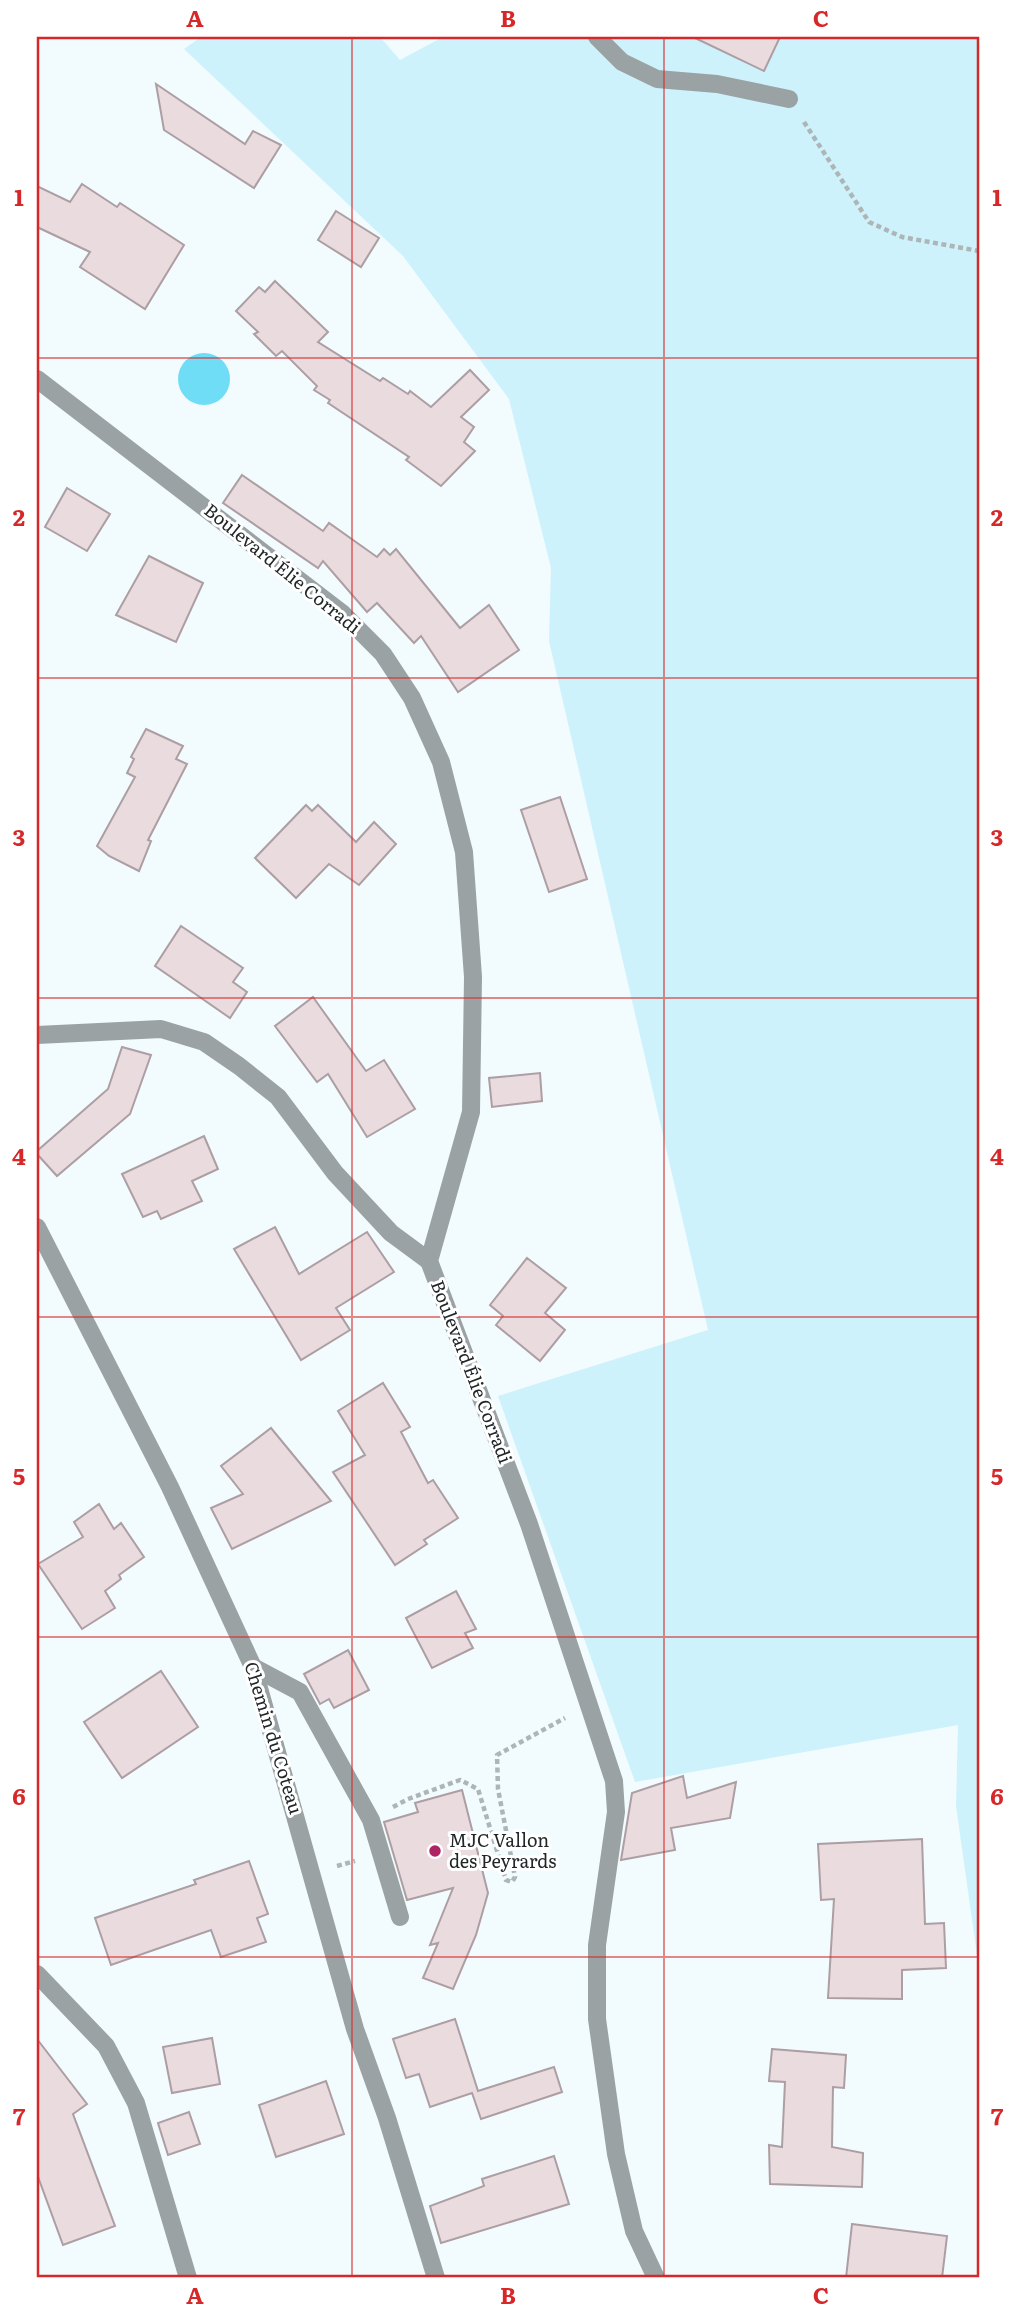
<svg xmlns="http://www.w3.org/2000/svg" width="1016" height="2315" font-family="Literata,serif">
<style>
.green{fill:#cdf2fb}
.water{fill:#6fddf6}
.building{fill:#eadbdf;stroke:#ac9ea2;stroke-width:2}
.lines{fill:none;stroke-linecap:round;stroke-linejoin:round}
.path{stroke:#adb5b7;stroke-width:4.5;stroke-dasharray:5 3.5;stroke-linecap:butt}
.lane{stroke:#9ba2a4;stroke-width:18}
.street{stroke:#9ba2a4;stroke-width:18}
.grid{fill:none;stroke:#d62828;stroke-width:2;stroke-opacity:0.55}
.poi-dot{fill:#ad2364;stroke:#fff;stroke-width:2.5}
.labels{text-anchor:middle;stroke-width:6;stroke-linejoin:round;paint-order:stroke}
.street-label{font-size:18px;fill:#212728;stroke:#fff}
.poi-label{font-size:18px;fill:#212728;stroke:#fff;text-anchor:start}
.neatline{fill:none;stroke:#d62828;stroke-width:2.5}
.grid-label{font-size:23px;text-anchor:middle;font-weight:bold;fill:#d62828}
</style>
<rect width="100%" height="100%" fill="#f2fbfe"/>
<!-- green -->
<polygon class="green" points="201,37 380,37 400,60 443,37 979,37 979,1969 956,1806 958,1725 635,1782 498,1396 708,1330 549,641 551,568 509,399 403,256 184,49"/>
<!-- water -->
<circle class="water" cx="204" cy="379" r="26"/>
<!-- building -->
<g class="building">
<polygon points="693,37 780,37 764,71"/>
<polygon points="156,84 245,144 253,131 281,145 254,188 164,130"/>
<polygon points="82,184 117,207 120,203 184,245 145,309 80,267 90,252 37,227 37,186 70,202"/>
<polygon points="336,211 379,238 361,267 318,240"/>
<polygon points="275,281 328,332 318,342 380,381 383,378 408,394 410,391 431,407 470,370 489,390 461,417 474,427 464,442 475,451 441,486 406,460 409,457 328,403 330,400 314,390 317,386 282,351 276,356 254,334 258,332 236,311 259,287 265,292"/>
<polygon points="242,475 323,531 329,523 377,557 384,549 390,555 396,549 460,628 489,605 519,650 458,692 421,636 414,643 377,603 367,612 323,561 318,568 223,503"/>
<polygon points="67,488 110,514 87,551 45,527"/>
<polygon points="149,556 203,583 176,642 116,615"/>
<polygon points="146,729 183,746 176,759 187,764 148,840 151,841 139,871 109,856 97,846 135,777 127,773 134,759 131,757"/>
<polygon points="560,797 587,879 549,892 521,810"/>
<polygon points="306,805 312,811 318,805 356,842 374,822 396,844 359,885 329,864 296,898 255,858"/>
<polygon points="181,926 243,968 233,982 247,992 230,1018 155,966"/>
<polygon points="313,997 366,1071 384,1060 415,1109 367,1137 328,1074 317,1082 275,1026"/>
<polygon points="122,1047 151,1055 130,1114 57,1176 37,1154 37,1151 108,1089"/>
<polygon points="540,1073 542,1101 492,1107 489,1078"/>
<polygon points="204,1136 218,1169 192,1181 202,1201 161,1219 157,1211 143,1217 122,1174"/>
<polygon points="275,1227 299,1274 367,1232 394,1272 336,1308 350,1330 301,1360 234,1249"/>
<polygon points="527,1258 566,1288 545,1313 565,1330 540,1361 496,1325 503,1316 490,1305"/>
<polygon points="383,1383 410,1427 401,1432 428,1483 433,1480 458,1518 424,1540 427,1544 395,1565 333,1472 365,1455 338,1411"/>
<polygon points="271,1428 331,1501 232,1549 211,1508 243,1494 221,1466"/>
<polygon points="99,1504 114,1529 121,1523 144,1557 119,1575 121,1579 105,1591 115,1608 82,1629 38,1564 83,1537 74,1522"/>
<polygon points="456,1591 476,1629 465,1633 473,1648 432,1668 406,1618"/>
<polygon points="348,1650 369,1690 334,1708 329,1699 320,1704 304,1674"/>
<polygon points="161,1671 198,1727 122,1778 84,1722"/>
<polygon points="683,1776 687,1798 736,1782 730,1818 671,1828 675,1850 621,1860 632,1793"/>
<polygon points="462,1790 488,1893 476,1935 453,1989 423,1978 438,1943 430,1945 453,1888 407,1900 384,1822 418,1812 415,1803"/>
<polygon points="922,1839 925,1924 944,1923 946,1968 902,1970 902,1999 828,1998 834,1899 821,1900 818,1844"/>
<polygon points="249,1861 268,1914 257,1918 266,1942 221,1957 211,1930 111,1965 95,1918 196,1884 194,1880"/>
<polygon points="455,2019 478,2091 554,2067 562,2092 481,2119 472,2093 430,2107 419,2074 406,2078 393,2039"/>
<polygon points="212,2038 220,2084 172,2093 163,2047"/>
<polygon points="37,2039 87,2104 73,2114 115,2226 63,2245 37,2174"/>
<polygon points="772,2049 846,2055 844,2088 833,2087 832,2147 863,2153 862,2187 770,2184 769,2145 782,2147 785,2082 769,2081"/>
<polygon points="326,2081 344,2134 276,2157 259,2105"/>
<polygon points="189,2112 200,2144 168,2155 158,2123"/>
<polygon points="554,2156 569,2204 441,2243 430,2206 484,2186 482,2179"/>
<polygon points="852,2224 947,2236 942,2278 846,2278"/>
</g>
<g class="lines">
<!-- path -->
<g class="path">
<polyline points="804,122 869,222 902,237 979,251"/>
<polyline points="393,1807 408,1799 460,1780 478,1789 506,1880 512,1882 515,1877 498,1789 497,1755 565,1718"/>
<polyline points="337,1866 355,1861"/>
</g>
<!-- lane -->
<g class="lane">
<polyline points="597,37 622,62 657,79 717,84 789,99"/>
<polyline points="253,1667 300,1692 371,1820 400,1917"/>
</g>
<!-- street -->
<g class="street">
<polyline points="37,379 343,614 383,654 412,698 441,762 464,852 473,977 471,1112 429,1261 529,1524 614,1781 616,1812 597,1945 597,2019 616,2154 634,2231 656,2278"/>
<polyline points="37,1035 161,1029 204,1042 239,1066 278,1097 335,1173 391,1233 429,1261"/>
<polyline points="37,1227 170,1487 253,1667 355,2029 387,2118 436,2278"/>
<polyline points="37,1974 106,2046 136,2103 188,2278"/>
</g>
</g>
<!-- grid -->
<path class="grid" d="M352 37V2278M664 37V2278M37 358H979M37 678H979M37 998H979M37 1317H979M37 1637H979M37 1957H979"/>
<!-- markers -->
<circle class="poi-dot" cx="435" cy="1851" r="7"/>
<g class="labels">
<!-- street labels -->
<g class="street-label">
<text transform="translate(282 569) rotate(39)" y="6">Boulevard Élie Corradi</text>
<text transform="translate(471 1372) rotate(69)" y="6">Boulevard Élie Corradi</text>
<text transform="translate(273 1738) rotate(73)" y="6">Chemin du Coteau</text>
</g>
<!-- poi labels -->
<g class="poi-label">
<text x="449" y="1847">MJC Vallon<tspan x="449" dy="21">des Peyrards</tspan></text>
</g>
</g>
<!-- border -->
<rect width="1016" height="2315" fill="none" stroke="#ffffff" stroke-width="77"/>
<rect x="38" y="38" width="940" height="2238" class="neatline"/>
<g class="grid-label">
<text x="195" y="27">A</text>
<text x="508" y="27">B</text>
<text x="821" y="27">C</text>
<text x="19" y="206">1</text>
<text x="997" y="206">1</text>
<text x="19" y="526">2</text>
<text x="997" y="526">2</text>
<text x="19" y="846">3</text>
<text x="997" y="846">3</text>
<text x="19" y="1165">4</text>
<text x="997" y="1165">4</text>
<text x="19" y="1485">5</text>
<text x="997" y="1485">5</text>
<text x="19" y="1805">6</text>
<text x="997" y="1805">6</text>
<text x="19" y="2125">7</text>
<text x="997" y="2125">7</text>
<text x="195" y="2304">A</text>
<text x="508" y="2304">B</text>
<text x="821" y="2304">C</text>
</g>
</svg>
